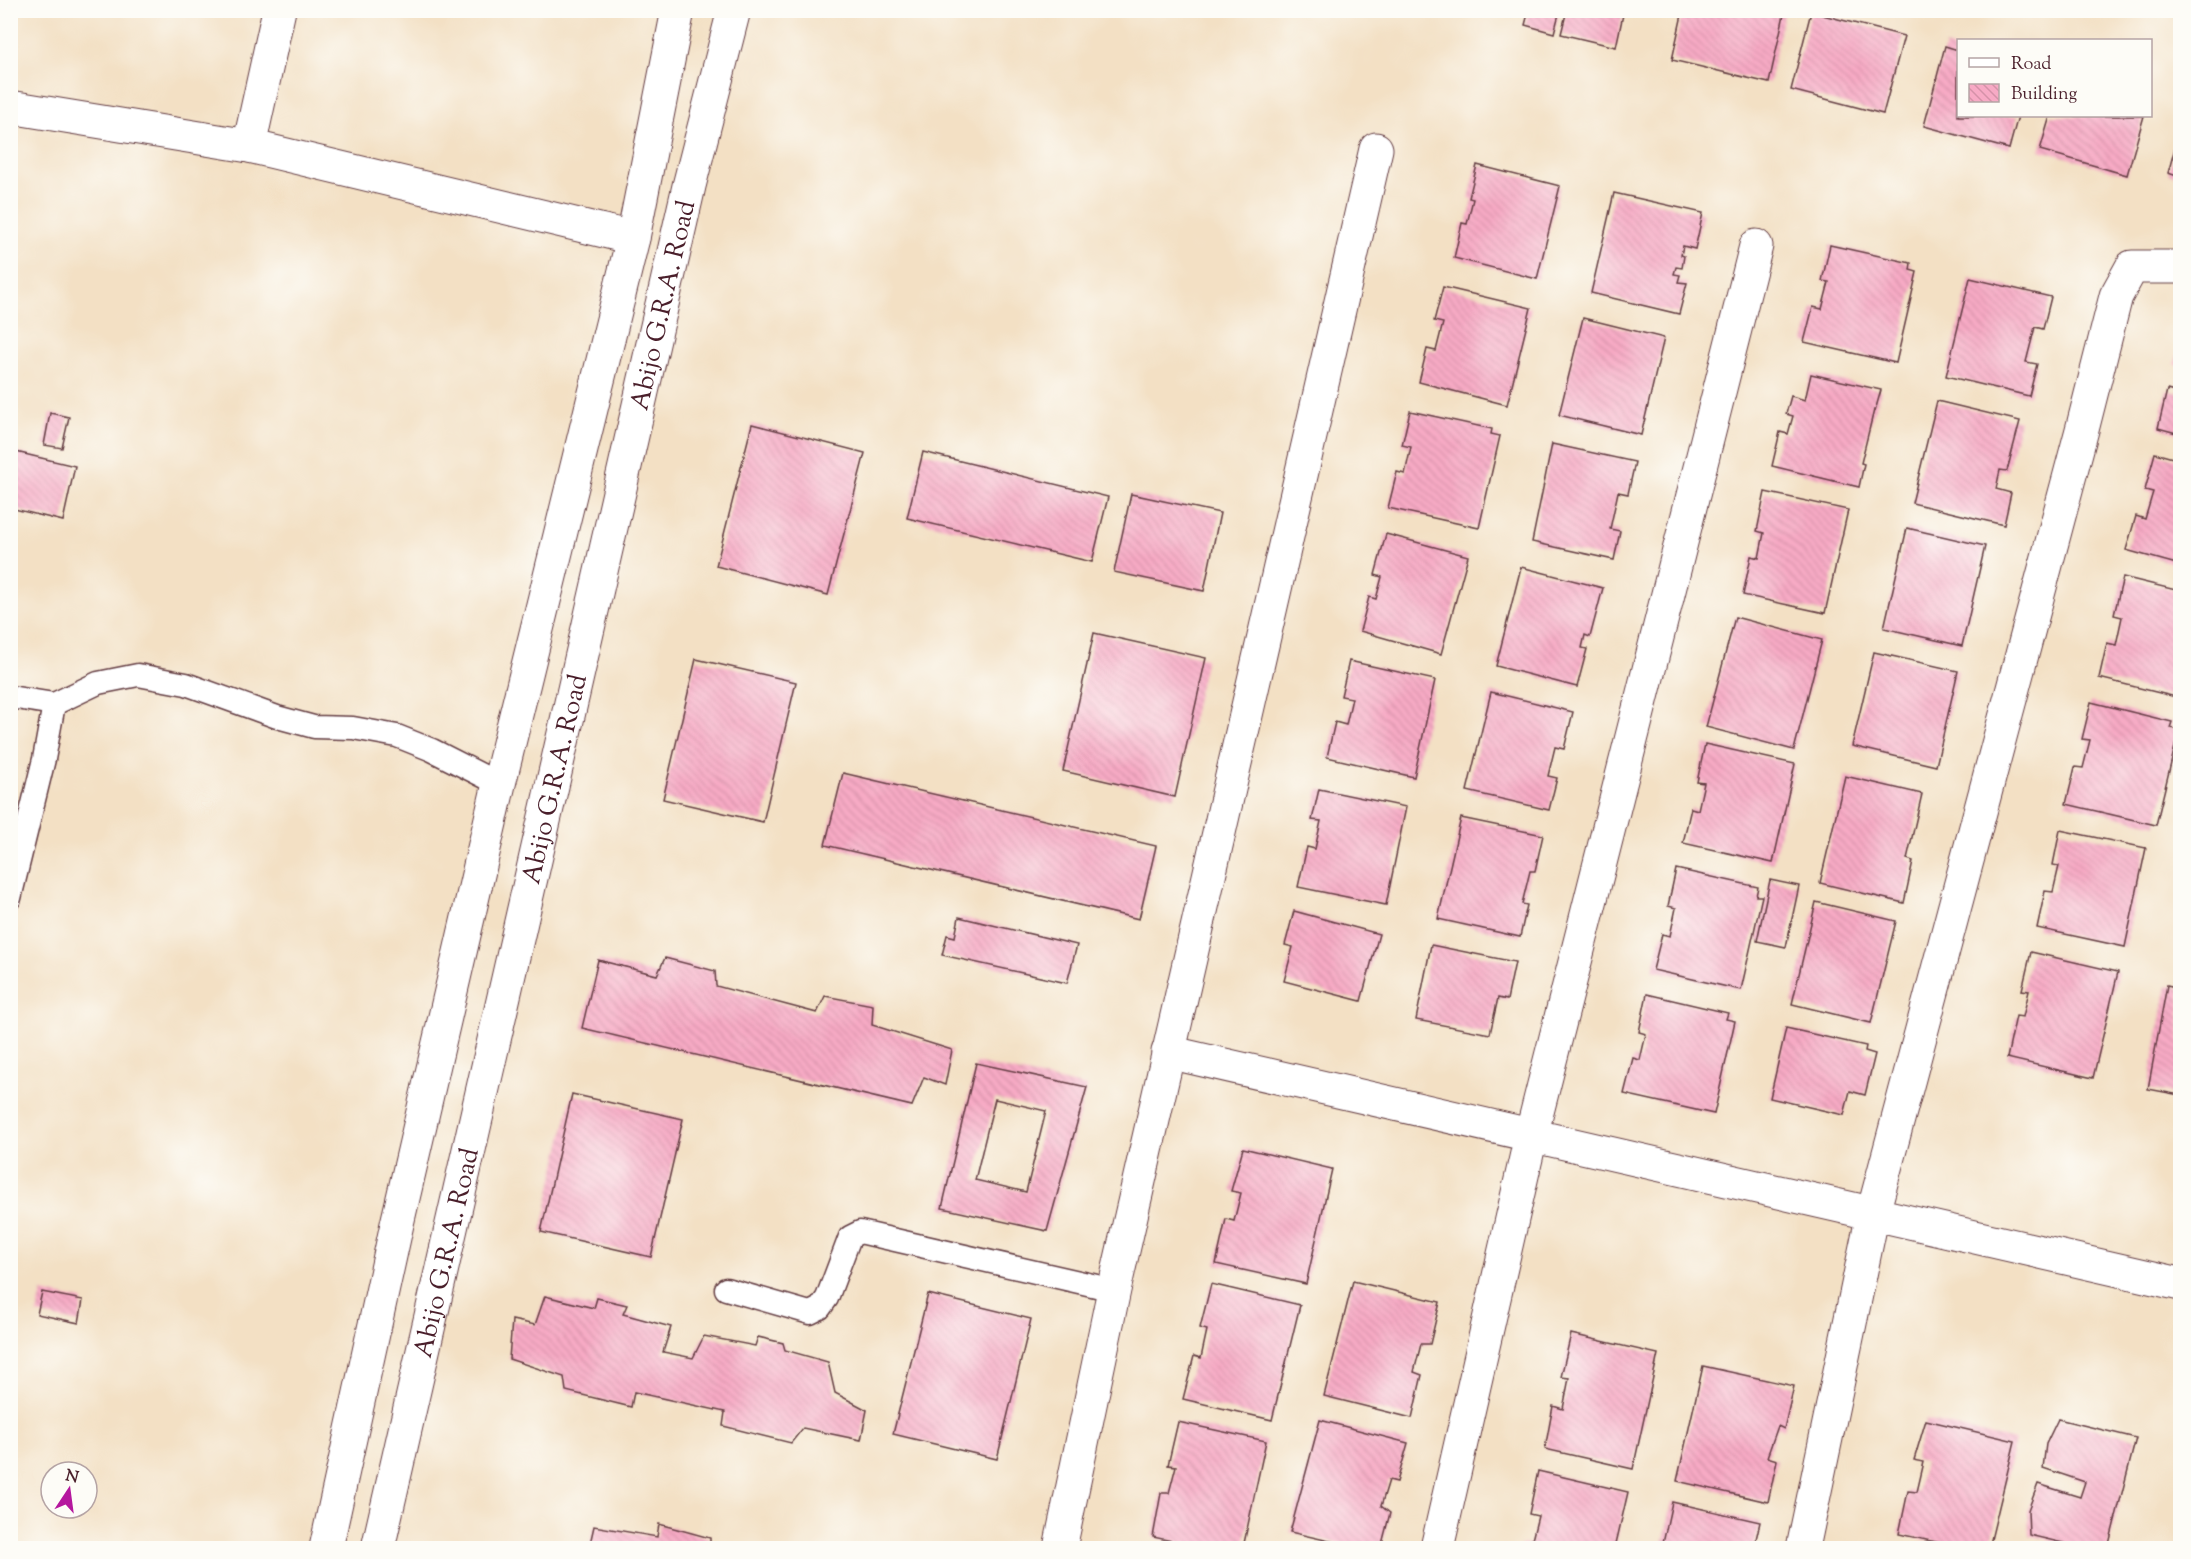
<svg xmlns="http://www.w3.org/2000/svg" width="2191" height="1559" font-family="'Sorts Mill Goudy',serif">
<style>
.building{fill:url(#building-back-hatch);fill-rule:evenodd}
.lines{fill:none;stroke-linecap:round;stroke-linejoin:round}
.service-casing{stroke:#633c42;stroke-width:25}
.minor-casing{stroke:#633c42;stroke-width:35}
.service{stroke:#fff;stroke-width:22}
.minor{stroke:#fff;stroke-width:33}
.labels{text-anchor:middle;stroke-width:5;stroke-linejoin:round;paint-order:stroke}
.street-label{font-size:26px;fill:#4a1f2b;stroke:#fdfcf7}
</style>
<defs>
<pattern id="building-back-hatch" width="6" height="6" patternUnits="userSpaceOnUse" patternTransform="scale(1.5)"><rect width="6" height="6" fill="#f7aac5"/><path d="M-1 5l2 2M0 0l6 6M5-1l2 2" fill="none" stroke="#d592a9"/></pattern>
</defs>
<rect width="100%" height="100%" fill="#fdfcf7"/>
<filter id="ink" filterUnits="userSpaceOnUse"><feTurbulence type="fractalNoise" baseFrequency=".0167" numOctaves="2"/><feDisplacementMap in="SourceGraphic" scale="12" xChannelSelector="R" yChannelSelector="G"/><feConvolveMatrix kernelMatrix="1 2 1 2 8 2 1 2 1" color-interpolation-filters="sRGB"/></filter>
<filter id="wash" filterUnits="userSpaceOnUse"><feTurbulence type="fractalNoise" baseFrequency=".008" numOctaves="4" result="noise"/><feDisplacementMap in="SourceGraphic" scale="24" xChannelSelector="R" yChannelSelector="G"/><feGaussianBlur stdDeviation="1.35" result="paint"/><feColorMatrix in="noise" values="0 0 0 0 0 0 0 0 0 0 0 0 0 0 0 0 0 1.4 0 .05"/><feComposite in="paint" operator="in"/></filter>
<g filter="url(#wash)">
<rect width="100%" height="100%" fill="#f3e0c4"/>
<g id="blocks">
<!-- building -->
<g class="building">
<polygon points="1529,10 1560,10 1554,33 1525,25"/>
<polygon points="1567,10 1624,10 1616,47 1561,34"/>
<polygon points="1683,10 1785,10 1769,83 1672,60"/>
<polygon points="1811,12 1904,36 1883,114 1791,90"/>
<polygon points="1945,46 1958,50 1958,116 2018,116 2009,149 1924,126"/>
<polygon points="2050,116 2144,116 2127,175 2040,150"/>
<polygon points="2180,130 2180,177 2168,173"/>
<polygon points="1477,165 1560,186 1537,279 1454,258 1462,223 1467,224 1473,199 1469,198"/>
<polygon points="1614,193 1703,213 1695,249 1683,246 1681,255 1684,256 1682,268 1676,267 1674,274 1680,275 1678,282 1687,283 1679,314 1591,293"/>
<polygon points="1830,245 1911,263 1910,270 1917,272 1896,363 1804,342 1813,307 1822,309 1829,282 1822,281"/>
<polygon points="1970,278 2051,297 2043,329 2035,327 2026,362 2037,364 2029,396 1946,376"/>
<polygon points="1443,287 1531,308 1507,405 1419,382 1427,349 1436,351 1443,323 1434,321"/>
<polygon points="1583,318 1664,338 1641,435 1559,415"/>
<polygon points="2180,346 2180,366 2175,364"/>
<polygon points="1811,374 1881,390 1875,411 1874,410 1861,463 1864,464 1859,487 1772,466 1780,432 1788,434 1793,416 1786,414 1791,396 1805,400"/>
<polygon points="2180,386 2180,434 2158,428 2167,390 2178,393"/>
<polygon points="1937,401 2020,421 2007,471 2000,470 1996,489 2011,493 2004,525 1912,503"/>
<polygon points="1410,411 1492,429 1491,434 1500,436 1479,528 1388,508 1397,472 1405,474 1411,447 1402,445"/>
<polygon points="50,413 69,417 62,448 44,445"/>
<polygon points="752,424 865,453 828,595 716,566"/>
<polygon points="1552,444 1635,462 1628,494 1618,492 1610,529 1620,531 1614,560 1532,542"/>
<polygon points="16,452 75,466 63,521 10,508 10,478"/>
<polygon points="923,452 1108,497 1092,562 907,518"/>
<polygon points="2155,453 2180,460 2180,565 2126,550 2136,516 2145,519 2153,492 2145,490"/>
<polygon points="1765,492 1848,510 1825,613 1743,595 1751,556 1759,558 1764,533 1757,531"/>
<polygon points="1131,494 1220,513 1204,591 1114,572"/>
<polygon points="1907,528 1985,546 1962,646 1884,628"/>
<polygon points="1386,534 1468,556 1441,654 1360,631 1369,597 1376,599 1382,577 1375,575"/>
<polygon points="1521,567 1603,588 1590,637 1585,635 1582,648 1587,649 1577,687 1496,666"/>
<polygon points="2123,577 2180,591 2180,698 2099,678 2107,643 2116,645 2122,617 2114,615"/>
<polygon points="1735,617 1822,640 1794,750 1706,727"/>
<polygon points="1094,633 1206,658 1175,797 1063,771"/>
<polygon points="1874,652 1958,671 1936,766 1852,746"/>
<polygon points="696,659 796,682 763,822 663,799"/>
<polygon points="1349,661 1435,680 1414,777 1327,757 1335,722 1346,725 1352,698 1341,696"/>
<polygon points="1491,692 1573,712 1564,749 1555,747 1548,776 1557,778 1549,810 1467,791"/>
<polygon points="2091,702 2172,722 2170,728 2179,730 2156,825 2066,804 2075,767 2083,768 2090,740 2082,739"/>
<polygon points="1705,744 1795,764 1773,863 1683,843 1691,808 1698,810 1704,783 1697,782"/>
<polygon points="843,773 1156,846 1139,919 825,845"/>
<polygon points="1845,776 1922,794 1907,859 1913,861 1904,903 1820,883"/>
<polygon points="1319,789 1406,807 1386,905 1298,887 1307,847 1315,849 1321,821 1312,820"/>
<polygon points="1461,818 1543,835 1535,871 1530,871 1522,904 1527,905 1520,937 1438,919"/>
<polygon points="2060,830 2146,848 2125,947 2037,928 2045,891 2053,892 2059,866 2053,865"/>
<polygon points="1676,869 1758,887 1756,896 1762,896 1741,990 1653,970 1662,934 1670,936 1676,908 1668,906"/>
<polygon points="1770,880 1799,886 1786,947 1757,941"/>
<polygon points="1816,902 1896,921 1871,1023 1792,1004"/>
<polygon points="1294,911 1379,934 1361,1001 1284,981 1293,947 1285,945"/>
<polygon points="959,917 1077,945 1067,983 942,955 947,935 955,937"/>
<polygon points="1431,945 1515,962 1507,1000 1498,998 1490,1034 1416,1020"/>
<polygon points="2031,952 2118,972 2093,1078 2007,1058 2016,1016 2023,1017 2029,991 2022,990"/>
<polygon points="665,958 715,971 716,986 817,1013 825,996 873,1005 872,1025 952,1050 945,1085 924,1077 912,1106 582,1028 598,960 657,975"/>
<polygon points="2167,985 2180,988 2180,1095 2148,1089"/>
<polygon points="1647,994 1728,1013 1726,1019 1735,1021 1714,1114 1624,1094 1633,1058 1640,1060 1646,1034 1639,1032"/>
<polygon points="1786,1028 1866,1046 1865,1051 1875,1054 1865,1095 1850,1091 1844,1115 1770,1098"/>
<path d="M976 1063 1087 1087 1047 1231 942 1208ZM995 1099 1046 1111 1026 1192 975 1180Z"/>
<polygon points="572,1094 683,1119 651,1257 541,1232"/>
<polygon points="1243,1148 1332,1169 1306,1284 1216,1264 1226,1219 1234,1221 1241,1193 1231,1191"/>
<polygon points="1353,1281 1440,1302 1430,1344 1421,1344 1414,1372 1422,1375 1412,1418 1324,1396"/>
<polygon points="1211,1284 1300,1305 1272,1420 1183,1399 1194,1356 1201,1358 1207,1330 1200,1328"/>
<polygon points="42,1292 83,1300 79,1323 37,1314"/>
<polygon points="928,1294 1031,1319 997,1459 893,1434"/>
<polygon points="545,1296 594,1308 597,1298 627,1305 623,1314 671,1327 663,1352 693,1358 704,1336 755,1346 758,1337 783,1343 785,1350 828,1362 835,1393 867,1410 861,1440 803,1428 791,1443 723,1426 725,1412 634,1392 631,1407 566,1391 564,1377 509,1359 512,1320 535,1325"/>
<polygon points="1571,1334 1658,1354 1633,1469 1545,1449 1553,1406 1563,1409 1569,1378 1561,1377"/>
<polygon points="1703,1366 1794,1386 1784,1429 1778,1426 1767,1457 1777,1460 1768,1502 1677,1481"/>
<polygon points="2058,1419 2136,1438 2108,1548 2084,1548 2029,1535 2028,1510 2038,1484 2080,1497 2085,1482 2043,1468 2046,1444"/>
<polygon points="1320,1420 1408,1443 1397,1482 1389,1480 1381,1506 1390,1513 1381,1548 1360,1548 1290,1532"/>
<polygon points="1926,1420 2015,1441 1989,1548 1963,1548 1899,1534 1908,1491 1917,1492 1924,1462 1914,1460"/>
<polygon points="1178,1422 1266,1441 1243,1548 1205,1548 1153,1537 1161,1493 1169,1493 1176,1466 1168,1465"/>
<polygon points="1538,1471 1628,1492 1615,1548 1520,1548 1521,1545 1531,1544 1538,1516 1529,1514"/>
<polygon points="1672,1502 1760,1522 1754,1548 1662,1548"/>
<polygon points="659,1524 710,1538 710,1548 589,1548 594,1526 657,1537"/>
</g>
</g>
</g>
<g filter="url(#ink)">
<use href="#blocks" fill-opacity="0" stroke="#633c42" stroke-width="1.5"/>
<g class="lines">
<defs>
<g id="service">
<polyline points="10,697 54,704 98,683 138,675 186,684 277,717 314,727 353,728 397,736 432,750 499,784"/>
<polyline points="10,898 44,759 54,704"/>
<polyline points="726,1289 810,1313 820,1308 827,1298 850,1237 860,1232 1114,1290"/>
</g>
<g id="minor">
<polyline points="10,107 249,146 633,238"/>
<polyline points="249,146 279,10"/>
<polyline points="1168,1052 2180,1284"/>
<polyline points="326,1548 397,1224 499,784 633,238 678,10"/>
<path id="s1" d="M378 1548 689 186 734 10"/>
<polyline points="1060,1548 1114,1290 1376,149"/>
<polyline points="1437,1548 1531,1136 1756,246"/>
<polyline points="1803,1548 1873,1213 2083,426 2116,296 2132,267 2180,267"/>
</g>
</defs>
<!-- service casing -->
<use href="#service" class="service-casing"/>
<!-- minor casing -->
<use href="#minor" class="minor-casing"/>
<!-- service -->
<use href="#service" class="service"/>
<!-- minor -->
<use href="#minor" class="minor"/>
</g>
</g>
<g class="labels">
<!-- street labels -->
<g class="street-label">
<text dy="9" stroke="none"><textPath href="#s1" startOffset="1275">Abijo G.R.A. Road</textPath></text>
<text dy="9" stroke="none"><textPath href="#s1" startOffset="789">Abijo G.R.A. Road</textPath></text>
<text dy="9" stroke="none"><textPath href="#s1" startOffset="303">Abijo G.R.A. Road</textPath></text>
</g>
</g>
<!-- margin -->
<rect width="2191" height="1559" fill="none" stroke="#fdfcf7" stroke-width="36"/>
<!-- legend -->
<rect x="1957" y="39" width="195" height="78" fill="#fdfcf7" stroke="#b5a4a5" stroke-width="1.5"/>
<rect x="1969" y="58" width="30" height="9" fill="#ffffff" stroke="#b5a4a5" stroke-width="1.5"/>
<text x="2011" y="69" font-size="18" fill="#4a1f2b">Road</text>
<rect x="1969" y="84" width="30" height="18" fill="url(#building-back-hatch)" stroke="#b5a4a5" stroke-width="1.5"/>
<text x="2011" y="99" font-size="18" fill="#4a1f2b">Building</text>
<!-- north arrow -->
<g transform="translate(69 1490) rotate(13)"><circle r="28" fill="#fdfcf7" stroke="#b5a4a5" stroke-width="1.5"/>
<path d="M0-4.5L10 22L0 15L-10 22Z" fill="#b5179e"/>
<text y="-9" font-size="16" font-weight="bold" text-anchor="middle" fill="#4a1f2b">N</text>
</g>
</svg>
